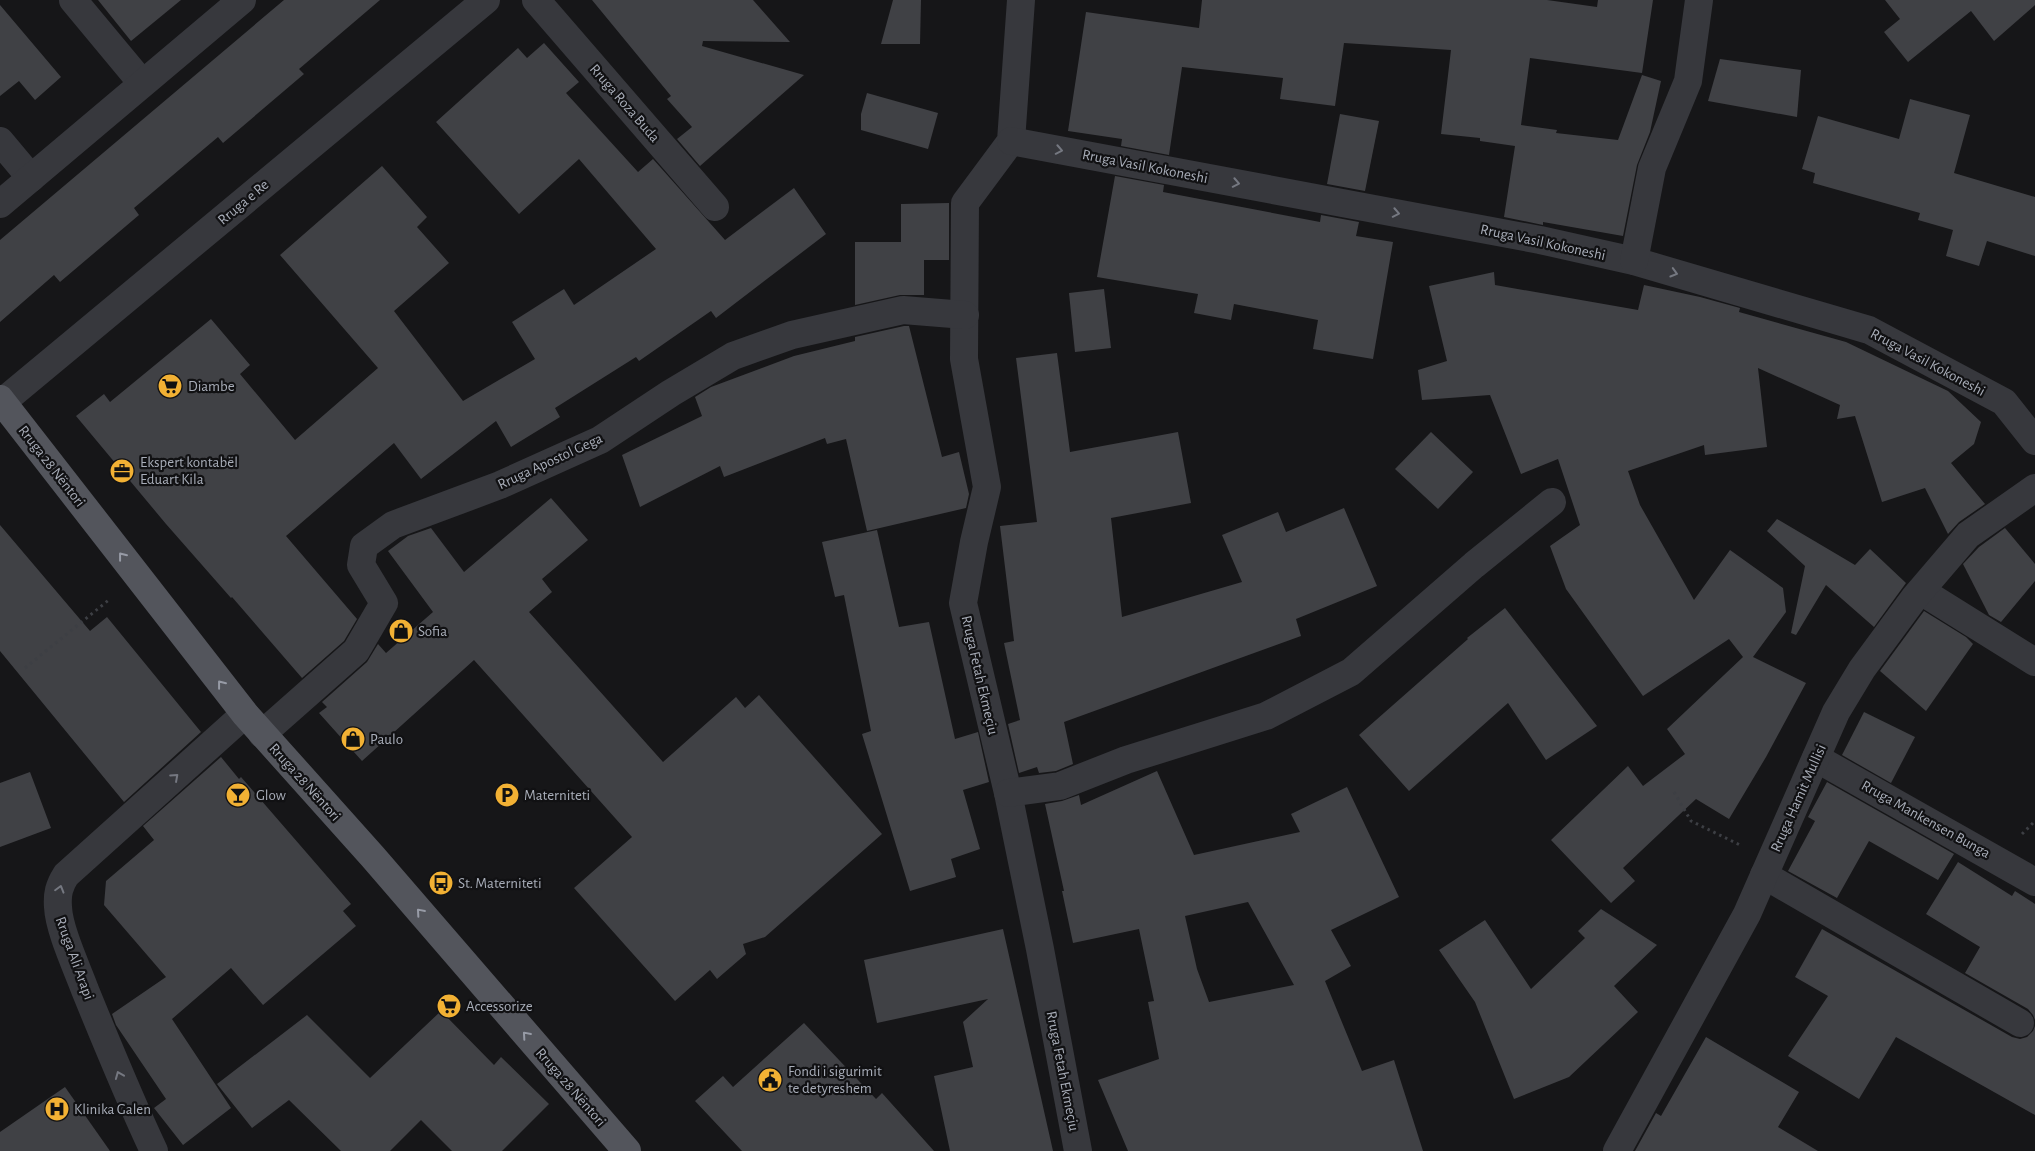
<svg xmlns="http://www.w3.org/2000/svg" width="2035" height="1151" font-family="'Alegreya Sans',sans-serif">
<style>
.building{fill:#404145;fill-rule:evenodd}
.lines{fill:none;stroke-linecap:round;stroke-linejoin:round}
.path{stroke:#3d3f44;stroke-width:3;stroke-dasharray:2.5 4;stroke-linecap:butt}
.minor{stroke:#37383d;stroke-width:28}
.major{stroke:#53555c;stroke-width:28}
.oneway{stroke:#757881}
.oneway2{stroke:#979ba6}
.labels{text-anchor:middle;stroke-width:4.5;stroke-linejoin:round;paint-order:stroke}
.street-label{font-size:15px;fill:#a8adb8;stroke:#111113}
.poi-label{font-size:15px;fill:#a8adb8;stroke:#111113;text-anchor:start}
</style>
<rect width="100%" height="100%" fill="#161618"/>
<!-- building -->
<g class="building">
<polygon points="98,0 181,0 131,41"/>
<polygon points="284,0 380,0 299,69 304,74 223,143 218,137 134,208 139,215 60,282 54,275 0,322 0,240"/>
<polygon points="592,0 753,0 790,42 703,41 702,46 804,75 700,166 677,139 692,127 667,99 671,96"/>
<polygon points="893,0 921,0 920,44 881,44"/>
<polygon points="1202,0 1547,0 1597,7 1598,0 1653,0 1642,73 1530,58 1521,125 1557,130 1556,133 1618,140 1642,75 1661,81 1650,132 1637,165 1623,236 1543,222 1543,225 1504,217 1515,146 1480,141 1480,138 1441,134 1451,50 1344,43 1335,106 1280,99 1283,78 1182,67 1169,155 1121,146 1122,139 1068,131 1086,12 1199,28"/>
<polygon points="1885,0 2035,0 2035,5 1994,41 1971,11 1908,62 1884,32 1900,19"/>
<polygon points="0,5 61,77 35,100 19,81 0,96"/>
<polygon points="544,43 579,82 566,93 638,172 653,159 725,240 794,188 826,234 716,318 711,311 639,361 636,357 555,408 560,417 511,447 496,421 421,479 394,443 286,536 357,619 344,641 302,678 232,597 231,598 166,524 76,416 104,394 110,402 211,319 250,365 240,374 295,440 378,368 280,255 382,166 427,217 417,227 449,263 394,311 463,401 535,359 512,322 564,289 574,305 656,249 579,159 519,214 436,122 518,48 527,58"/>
<polygon points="1720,59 1801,70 1797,117 1708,101"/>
<polygon points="867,93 938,113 928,149 861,130 861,114"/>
<polygon points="1910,99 1970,115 1954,173 2035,197 2035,256 1987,241 1979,266 1946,256 1953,230 1918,220 1920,213 1813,183 1815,173 1802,169 1818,116 1899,139"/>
<polygon points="1340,114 1379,121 1365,191 1327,184"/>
<polygon points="1115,176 1164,185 1163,192 1320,222 1321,215 1359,222 1356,236 1393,242 1373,359 1313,349 1318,320 1234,304 1231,320 1194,313 1198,294 1097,277"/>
<polygon points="949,203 949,260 924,260 924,295 900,295 855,305 855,242 901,242 901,204"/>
<polygon points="1494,272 1495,285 1638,310 1644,285 1700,297 1740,308 1739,312 1846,342 1948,391 1981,422 1974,444 1951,463 1985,504 1959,522 1948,534 1925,488 1882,502 1855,416 1837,419 1840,405 1758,368 1767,447 1705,455 1704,445 1628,471 1640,505 1694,600 1730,550 1783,588 1786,612 1753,657 1806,683 1766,757 1729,819 1696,799 1623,868 1635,881 1611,903 1551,840 1628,766 1643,786 1685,754 1667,729 1743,657 1729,639 1643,696 1566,589 1550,546 1580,525 1558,459 1521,474 1490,395 1422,400 1418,370 1447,361 1429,286"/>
<polygon points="1104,289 1111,348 1075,352 1069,293"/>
<polygon points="904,326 909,326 942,457 959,452 969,494 966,508 867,531 846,439 827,444 825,438 724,477 720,466 640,507 622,455 702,416 695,397 711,387 794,356 855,341 855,337"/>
<polygon points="1057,353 1070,452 1178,432 1191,503 1111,518 1122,617 1242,582 1222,535 1278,512 1286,532 1344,508 1377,586 1296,619 1301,636 1064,722 1073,764 1056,771 1039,773 1037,767 1019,773 1008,724 1020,720 1004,643 1014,641 1000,526 1037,522 1016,358"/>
<polygon points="1431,432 1473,472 1438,509 1395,469"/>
<polygon points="551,498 588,540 542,579 552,592 529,612 663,762 736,697 745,708 759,695 882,834 765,937 743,944 746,954 717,979 710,970 675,1001 574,888 632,837 474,660 362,761 319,713 327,707 322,702 367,662 378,644 386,653 433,612 388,551 408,536 431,528 464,572"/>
<polygon points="1777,519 1855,565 1870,549 1906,583 1874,627 1826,585 1796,635 1791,633 1805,566 1767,531"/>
<polygon points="0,525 90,631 107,617 201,732 124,802 0,651"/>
<polygon points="2005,528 2035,564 2035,581 2001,622 1989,615 1963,564 1979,547"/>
<polygon points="877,530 899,627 929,622 955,739 978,732 989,782 963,790 980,849 951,859 956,877 910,891 862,734 871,731 844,595 835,597 822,542"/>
<polygon points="1505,608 1597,726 1546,760 1508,703 1409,791 1359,735 1468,639 1467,638"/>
<polygon points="1924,611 1966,637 1973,644 1926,711 1880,671"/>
<polygon points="1864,712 1915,737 1891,783 1842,755"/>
<polygon points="221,757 239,779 241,777 351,904 343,911 356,926 263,1005 231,968 172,1019 231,1108 183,1145 154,1108 166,1099 116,1025 112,1014 166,977 104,905 106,881 154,840 143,826"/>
<path d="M1157 771 1194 855 1300 832 1291 814 1347 787 1399 897 1331 930 1351 966 1325 981 1362 1071 1394 1060 1423 1151H1128L1098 1080 1159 1059 1148 1002 1154 1001 1139 929 1073 943 1062 891H1064L1045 804 1062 801 1079 795 1081 805ZM1248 902 1294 985 1209 1002 1197 969 1185 916Z"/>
<polygon points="30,772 51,828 0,847 0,783"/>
<polygon points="1827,782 1954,854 1938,880 1869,841 1837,898 1788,871 1815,821 1808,817"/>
<polygon points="1958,862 2012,896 2015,891 2035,904 2035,1020 2033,1015 2028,1009 1965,973 1980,947 1926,914"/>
<polygon points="1601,909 1657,945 1614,986 1638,1012 1569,1077 1514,1099 1475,1002 1439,950 1485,920 1531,989 1585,938 1578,931"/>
<polygon points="1003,929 1053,1151 950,1151 934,1076 973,1067 963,1022 988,999 877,1023 864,960"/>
<polygon points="1822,929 2012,1037 2020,1039 2027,1037 2033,1031 2035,1026 2035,1115 1896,1037 1859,1099 1788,1056 1828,996 1795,977"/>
<polygon points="441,1011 494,1065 501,1057 549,1104 502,1151 452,1151 421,1120 390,1151 341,1151 289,1100 252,1128 217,1084 307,1015 370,1078"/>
<polygon points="804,1023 876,1099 882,1093 934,1151 742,1151 695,1101 723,1076 733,1087"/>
<polygon points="1706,1037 1799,1092 1778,1127 1818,1151 1635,1151 1656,1113 1661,1116"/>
<polygon points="65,1087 110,1151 0,1151 0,1132"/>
</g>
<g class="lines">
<!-- path -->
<g class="path">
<polyline points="25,668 110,599"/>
<polyline points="1674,792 1691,821 1740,845"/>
<polyline points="2022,834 2035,821"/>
</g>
<!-- minor -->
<g class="minor">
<polyline points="73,0 142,83"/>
<polyline points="536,0 715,207"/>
<polyline points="1021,0 1011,141 965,203 964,359 987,487 974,542 963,603 1008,793 1040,949 1078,1151"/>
<polyline points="0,141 31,178"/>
<polyline points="1011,141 1540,240 1634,261 1869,330 2004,402 2035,441"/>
<polyline points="0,204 242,0"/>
<polyline points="1634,261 1652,168 1688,81 1699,0"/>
<polyline points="0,404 486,0"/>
<polyline points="1921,591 2035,662"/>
<polyline points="262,734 356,651 384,603 361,565 364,546 393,525 500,485 600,440 671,393 733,356 792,335 903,310 965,315"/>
<polyline points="1816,758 2035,882"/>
<polyline points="1008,793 1060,786 1126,760 1266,716 1351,672 1474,565 1552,502"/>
<polyline points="1764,875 2020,1023"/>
<path d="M154 1151C129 1098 107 1044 85 990 77 968 59 930 58 907 57 894 59 886 66 875L245 714"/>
<polyline points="1617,1151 1747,914 1836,712 1862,669 1915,597 1968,535 2035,488"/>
</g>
<!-- major -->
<polyline class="major" points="0,399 245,714 373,857 627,1151"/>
</g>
<!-- one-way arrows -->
<defs><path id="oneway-chevron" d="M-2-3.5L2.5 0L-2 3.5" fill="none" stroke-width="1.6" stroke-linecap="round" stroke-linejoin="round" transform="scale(1.25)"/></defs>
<g class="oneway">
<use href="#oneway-chevron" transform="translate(1059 150) rotate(11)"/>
<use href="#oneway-chevron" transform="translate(1236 183) rotate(11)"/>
<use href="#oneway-chevron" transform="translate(1396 213) rotate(11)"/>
<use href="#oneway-chevron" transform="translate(1674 273) rotate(16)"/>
<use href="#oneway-chevron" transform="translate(175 777) rotate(-42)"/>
<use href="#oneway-chevron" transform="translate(60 889) rotate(-74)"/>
<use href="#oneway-chevron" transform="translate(119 1075) rotate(-112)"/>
</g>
<g class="oneway2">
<use href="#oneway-chevron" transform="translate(122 556) rotate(-128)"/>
<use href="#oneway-chevron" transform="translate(221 684) rotate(-128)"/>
<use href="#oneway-chevron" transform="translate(420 912) rotate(-131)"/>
<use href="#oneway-chevron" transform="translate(526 1035) rotate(-131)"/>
</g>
<!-- icons -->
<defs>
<symbol id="supermarket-disc" viewBox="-11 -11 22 22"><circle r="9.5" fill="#f2b134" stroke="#111113"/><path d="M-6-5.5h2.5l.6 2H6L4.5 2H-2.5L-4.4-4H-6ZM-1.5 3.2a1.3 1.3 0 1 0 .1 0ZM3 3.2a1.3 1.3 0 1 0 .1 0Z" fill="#111"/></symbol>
<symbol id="office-disc" viewBox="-11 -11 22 22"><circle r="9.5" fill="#f2b134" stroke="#111113"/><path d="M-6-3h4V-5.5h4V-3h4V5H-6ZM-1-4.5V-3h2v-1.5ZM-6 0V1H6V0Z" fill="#111"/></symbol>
<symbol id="shop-disc" viewBox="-11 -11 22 22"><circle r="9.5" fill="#f2b134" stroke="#111113"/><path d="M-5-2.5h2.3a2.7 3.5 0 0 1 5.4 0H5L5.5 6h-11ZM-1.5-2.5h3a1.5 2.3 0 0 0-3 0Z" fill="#111"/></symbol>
<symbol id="bar-disc" viewBox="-11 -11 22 22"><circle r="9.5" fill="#f2b134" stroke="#111113"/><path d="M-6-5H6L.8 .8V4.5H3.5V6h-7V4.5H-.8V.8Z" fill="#111"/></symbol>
<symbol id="parking-disc" viewBox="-11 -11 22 22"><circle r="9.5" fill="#f2b134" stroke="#111113"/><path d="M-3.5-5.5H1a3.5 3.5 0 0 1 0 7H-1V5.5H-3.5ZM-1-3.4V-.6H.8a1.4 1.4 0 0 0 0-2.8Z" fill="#111"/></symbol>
<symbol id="bus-disc" viewBox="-11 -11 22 22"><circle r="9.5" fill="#f2b134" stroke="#111113"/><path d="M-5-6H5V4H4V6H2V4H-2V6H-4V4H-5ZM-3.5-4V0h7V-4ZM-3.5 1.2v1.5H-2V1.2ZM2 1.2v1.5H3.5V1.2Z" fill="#111"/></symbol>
<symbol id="civic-disc" viewBox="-11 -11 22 22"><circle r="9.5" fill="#f2b134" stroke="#111113"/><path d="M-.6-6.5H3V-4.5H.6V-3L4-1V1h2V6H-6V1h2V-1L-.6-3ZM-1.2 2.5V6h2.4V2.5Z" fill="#111"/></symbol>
<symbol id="hospital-disc" viewBox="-11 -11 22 22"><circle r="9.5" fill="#f2b134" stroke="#111113"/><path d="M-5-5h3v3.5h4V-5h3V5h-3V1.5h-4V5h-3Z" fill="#111"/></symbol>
</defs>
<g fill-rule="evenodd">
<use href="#supermarket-disc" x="156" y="372" width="28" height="28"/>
<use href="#office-disc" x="108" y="457" width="28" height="28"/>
<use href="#shop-disc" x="387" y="617" width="28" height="28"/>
<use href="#shop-disc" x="339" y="725" width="28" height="28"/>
<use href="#bar-disc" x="224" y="781" width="28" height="28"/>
<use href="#parking-disc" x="493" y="781" width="28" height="28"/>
<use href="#bus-disc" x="427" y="869" width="28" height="28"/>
<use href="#supermarket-disc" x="435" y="992" width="28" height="28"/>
<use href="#civic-disc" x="756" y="1066" width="28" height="28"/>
<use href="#hospital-disc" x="43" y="1095" width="28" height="28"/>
</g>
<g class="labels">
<!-- street labels -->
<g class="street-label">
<text transform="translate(625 103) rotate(49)" y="5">Rruga Roza Buda</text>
<text transform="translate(1145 166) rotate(11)" y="5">Rruga Vasil Kokoneshi</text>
<text transform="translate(243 202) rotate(-40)" y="5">Rruga e Re</text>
<text transform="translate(1543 242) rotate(12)" y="5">Rruga Vasil Kokoneshi</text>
<text transform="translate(1928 362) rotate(28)" y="5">Rruga Vasil Kokoneshi</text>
<text transform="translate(550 461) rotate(-25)" y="5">Rruga Apostol Gega</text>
<text transform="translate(52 466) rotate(52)" y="5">Rruga 28 Nëntori</text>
<text transform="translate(980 675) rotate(77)" y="5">Rruga Fetah Ekmeçiu</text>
<text transform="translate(305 782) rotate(48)" y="5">Rruga 28 Nëntori</text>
<text transform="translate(1798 798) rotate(-66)" y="5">Rruga Hamit Mullisi</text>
<text transform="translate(1926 819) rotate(29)" y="5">Rruga Mankensen Bunga</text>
<text transform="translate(75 958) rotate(70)" y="5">Rruga Ali Arapi</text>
<text transform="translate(1063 1071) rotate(79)" y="5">Rruga Fetah Ekmeçiu</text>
<text transform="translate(571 1087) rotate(49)" y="5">Rruga 28 Nëntori</text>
</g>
<!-- poi labels -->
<g class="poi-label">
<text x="188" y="391">Diambe</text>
<text x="140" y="467">Ekspert kontabël<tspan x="140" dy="17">Eduart Kila</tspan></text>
<text x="418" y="636">Sofia</text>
<text x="370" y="744">Paulo</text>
<text x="256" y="800">Glow</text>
<text x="524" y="800">Materniteti</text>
<text x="458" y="888">St. Materniteti</text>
<text x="466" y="1011">Accessorize</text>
<text x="788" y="1076">Fondi i sigurimit<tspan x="788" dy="17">te detyreshem</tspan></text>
<text x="74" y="1114">Klinika Galen</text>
</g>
</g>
</svg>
